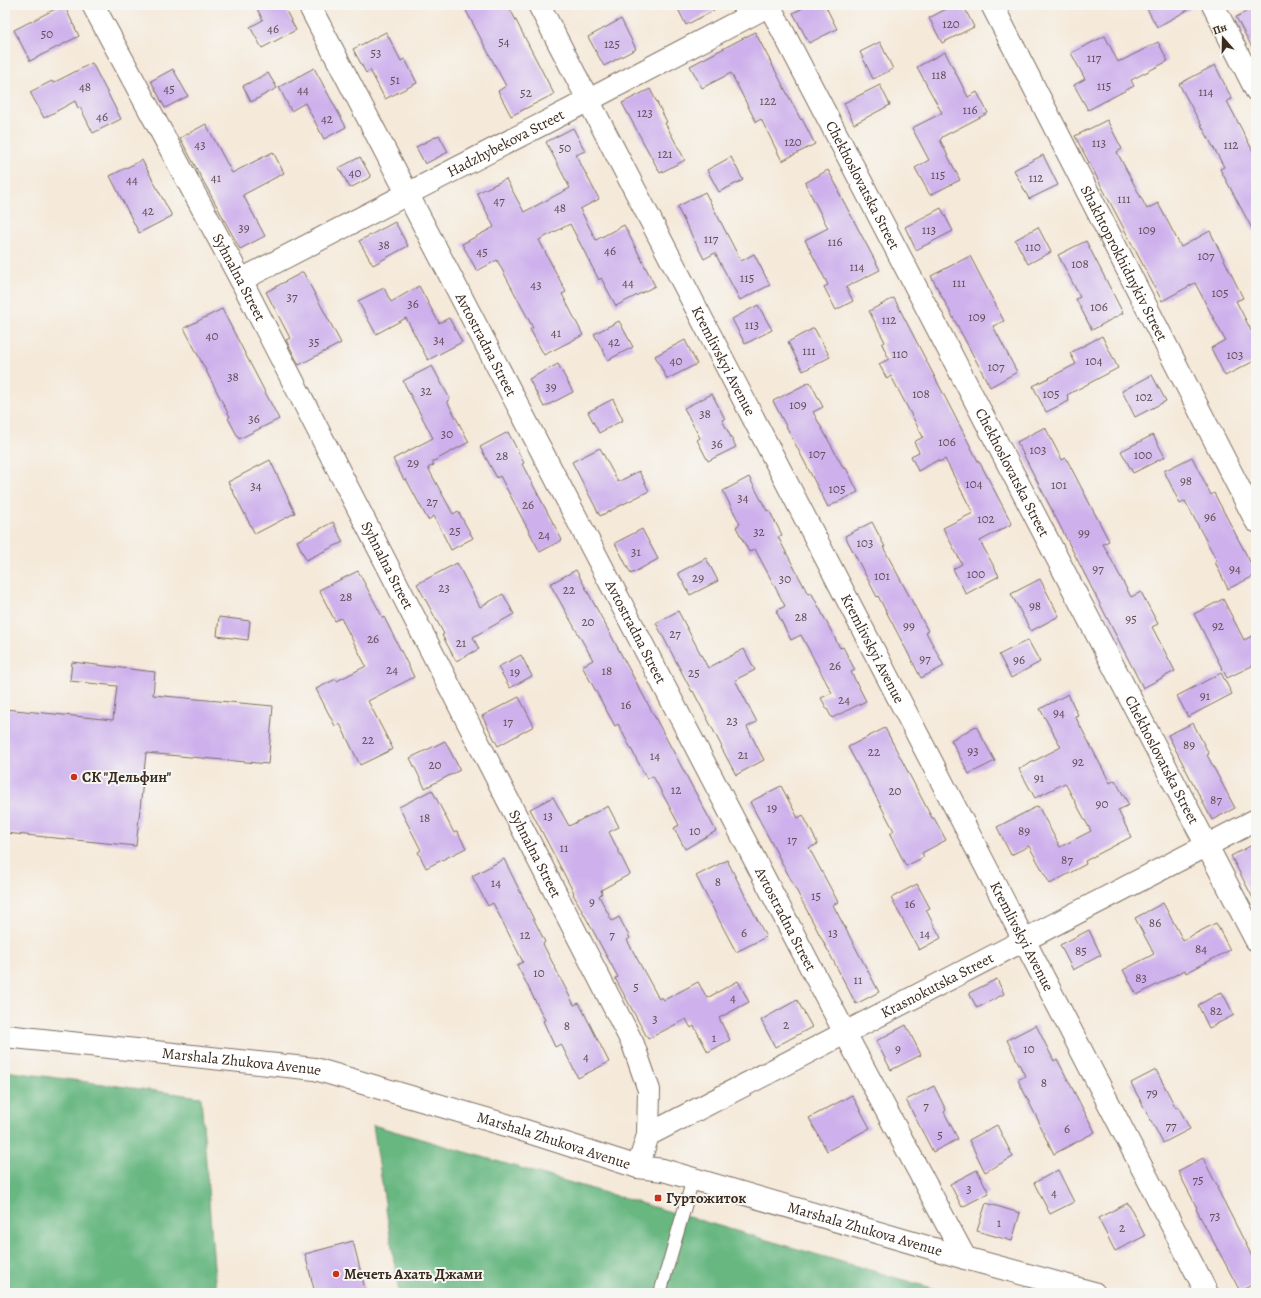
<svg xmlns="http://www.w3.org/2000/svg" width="1261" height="1298" font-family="Alegreya,serif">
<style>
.forest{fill:#68b781;stroke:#527050}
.building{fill:#cdb0ec}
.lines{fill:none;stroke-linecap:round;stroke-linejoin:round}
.lane-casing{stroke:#7c6d5f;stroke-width:14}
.street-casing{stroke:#7c6d5f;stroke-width:24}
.secondary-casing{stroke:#7c6d5f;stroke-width:24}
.lane{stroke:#fff;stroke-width:12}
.street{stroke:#fff;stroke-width:22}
.secondary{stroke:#fff;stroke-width:22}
.poi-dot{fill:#c8321e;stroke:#f6f6f2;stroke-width:1.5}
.labels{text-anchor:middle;stroke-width:4;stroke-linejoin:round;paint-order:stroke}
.number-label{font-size:13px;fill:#604c52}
.street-label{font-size:15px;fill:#3b2a1e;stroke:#f6f6f2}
.poi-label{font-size:15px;font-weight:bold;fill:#3b2a1e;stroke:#f6f6f2;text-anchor:start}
</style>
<rect width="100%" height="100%" fill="#f6f6f2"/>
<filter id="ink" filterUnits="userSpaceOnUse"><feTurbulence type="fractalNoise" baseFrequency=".025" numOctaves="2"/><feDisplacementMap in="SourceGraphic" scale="8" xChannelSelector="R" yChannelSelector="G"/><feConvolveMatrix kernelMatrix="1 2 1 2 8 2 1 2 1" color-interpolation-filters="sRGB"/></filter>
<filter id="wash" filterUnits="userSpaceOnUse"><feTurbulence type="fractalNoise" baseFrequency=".012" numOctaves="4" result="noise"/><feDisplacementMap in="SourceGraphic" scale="16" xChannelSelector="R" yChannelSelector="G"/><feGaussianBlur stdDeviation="0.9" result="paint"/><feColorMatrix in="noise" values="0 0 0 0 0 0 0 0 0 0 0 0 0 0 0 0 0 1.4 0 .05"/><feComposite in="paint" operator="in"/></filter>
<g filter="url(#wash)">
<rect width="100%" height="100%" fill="#f5e9d9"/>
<!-- forest -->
<g class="forest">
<polygon points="5,1071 201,1097 216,1293 5,1293"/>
<polygon points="373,1125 945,1292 945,1293 399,1293"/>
</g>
<g id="blocks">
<!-- building -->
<g class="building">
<polygon points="63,5 64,5 79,36 30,61 14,30"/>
<polygon points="255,5 283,5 296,30 262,48 250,27 263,20"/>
<polygon points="463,5 508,5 554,94 511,116 498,91 506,86"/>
<polygon points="676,5 724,5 686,25"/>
<polygon points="809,5 825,5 837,29 809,43 793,13"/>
<polygon points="954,5 963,5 974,27 942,43 929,18"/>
<polygon points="1145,5 1197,5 1157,27"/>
<polygon points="1256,7 1256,55 1236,17"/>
<polygon points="621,19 636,49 604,66 588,37"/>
<polygon points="386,32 401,61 405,59 417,83 385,99 370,70 366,73 353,49"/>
<polygon points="755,32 801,120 802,119 815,144 782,161 761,119 756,122 731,73 702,88 690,66"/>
<polygon points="1105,36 1118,62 1121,60 1121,61 1158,42 1168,61 1131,80 1134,86 1088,110 1074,85 1085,79 1071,53"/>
<polygon points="880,42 893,69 873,79 860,52"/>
<polygon points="945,52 968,97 977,92 988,113 942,137 942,138 940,140 960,180 930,195 915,168 929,160 912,128 942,113 917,67"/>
<polygon points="92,63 121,119 93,133 80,107 78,108 75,101 44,118 30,92 52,81 53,83"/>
<polygon points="1215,65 1232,99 1227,101 1256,157 1256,236 1220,169 1224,167 1179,84"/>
<polygon points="314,68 346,127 324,139 305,103 291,111 279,87"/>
<polygon points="173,69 188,96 165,108 151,81"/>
<polygon points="268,73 277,88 251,102 243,86"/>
<polygon points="880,85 890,105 854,124 844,103"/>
<polygon points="650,89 667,122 665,123 685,160 660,173 622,103"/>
<polygon points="1107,120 1122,149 1117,152 1147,209 1158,203 1181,247 1210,231 1243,298 1236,301 1256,340 1256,360 1225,376 1211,348 1225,340 1195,283 1162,301 1075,136"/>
<polygon points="206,124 232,173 273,152 284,173 243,195 265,236 240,249 180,138"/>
<polygon points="573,128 585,151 576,155 599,199 580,209 596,240 624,225 655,286 616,306 601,278 599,280 570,224 539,240 566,292 562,294 583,335 544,355 530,329 533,328 497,260 477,271 462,244 494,227 477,193 506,179 524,212 570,188 546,142"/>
<polygon points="439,135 448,152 425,164 416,147"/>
<polygon points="1043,155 1058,185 1029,199 1014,170"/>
<polygon points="360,157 371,177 350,188 339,168"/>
<polygon points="731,157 743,180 719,192 707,170"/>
<polygon points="142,160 172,216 139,233 110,176"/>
<polygon points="828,170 839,190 838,191 880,270 846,287 853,301 836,310 824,287 828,285 805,240 828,228 805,183"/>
<polygon points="705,192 741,261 754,254 770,285 740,300 715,253 704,259 677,207"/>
<polygon points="941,208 953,231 916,250 905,227"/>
<polygon points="395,222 408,246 373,265 359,241"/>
<polygon points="1038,227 1051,252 1028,264 1015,240"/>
<polygon points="1086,241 1123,313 1092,330 1076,299 1080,297 1058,255"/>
<polygon points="970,256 1004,321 993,326 1017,372 990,387 931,276"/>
<polygon points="303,272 341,343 299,365 286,340 290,338 266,292"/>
<polygon points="419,286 439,323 449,318 462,342 428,360 406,318 376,334 358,301 384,288 391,302"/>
<polygon points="894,298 979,463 980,463 1012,524 980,541 999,576 966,594 953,569 962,564 943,528 973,513 945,459 939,462 938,460 918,471 911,456 919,452 914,442 923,437 891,376 887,379 879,364 889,359 882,344 885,342 869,311"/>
<polygon points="758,305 772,330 745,344 732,319"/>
<polygon points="222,309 279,419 239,439 228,418 230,417 184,328"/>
<polygon points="619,321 633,347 608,360 594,334"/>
<polygon points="814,328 830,357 803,371 788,342"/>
<polygon points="1102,336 1118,368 1067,395 1069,401 1046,412 1033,386 1076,364 1070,353"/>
<polygon points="685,340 697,364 667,379 655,356"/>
<polygon points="558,364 573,392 544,407 529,379"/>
<polygon points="432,366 450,399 447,401 469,442 432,462 434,465 428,468 453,514 458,511 473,538 451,550 434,516 428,520 406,479 404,480 393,459 433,438 403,381"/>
<polygon points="1152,375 1166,401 1135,417 1122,391"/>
<polygon points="810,382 823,407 813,412 844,469 846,468 858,492 828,507 773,401"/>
<polygon points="712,394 725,419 722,420 736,447 708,461 697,440 700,438 684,408"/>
<polygon points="613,399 623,420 599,433 588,412"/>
<polygon points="1045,427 1062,460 1066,458 1109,541 1103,544 1131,597 1141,592 1158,624 1152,627 1175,671 1143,688 1017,442"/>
<polygon points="508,432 524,463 522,464 562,540 540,552 500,476 497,478 480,447"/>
<polygon points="1153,435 1165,457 1133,473 1121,451"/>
<polygon points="600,448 618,482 639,471 649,491 600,516 572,462"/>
<polygon points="1192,457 1211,495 1214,493 1256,573 1256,575 1228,589 1215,562 1217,561 1185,501 1180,504 1164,471"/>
<polygon points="270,460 295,513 255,534 228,482"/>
<polygon points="749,477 767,511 769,510 782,535 778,537 808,594 811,592 840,648 843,647 855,670 851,672 866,701 832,718 821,698 832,693 801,635 791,640 776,611 785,606 755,549 749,552 736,527 740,524 723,491"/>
<polygon points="333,522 343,542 306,560 297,541"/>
<polygon points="872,522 885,547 883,547 928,631 926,632 944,666 921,678 878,596 877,597 845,536"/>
<polygon points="642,529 658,559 631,574 615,543"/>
<polygon points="706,558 718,581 690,595 678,573"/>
<polygon points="457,563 480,607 503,594 514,614 473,637 479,649 456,661 442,635 444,634 417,584"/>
<polygon points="576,570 716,831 685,849 674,828 679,825 653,776 647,779 618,724 615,726 582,666 593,660 550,584"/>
<polygon points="358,571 383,618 384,617 414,677 368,701 393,749 360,765 340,724 335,726 316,689 336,679 337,681 366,666 341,618 335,621 319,590"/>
<polygon points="1040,579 1059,616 1031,631 1011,594"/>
<polygon points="1223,599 1244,640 1256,634 1256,664 1227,678 1194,614"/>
<polygon points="678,611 708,668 744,649 755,670 735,680 757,722 747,727 764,760 736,775 721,747 722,747 693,691 692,692 656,623"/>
<polygon points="219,617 250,621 248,640 217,636"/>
<polygon points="1028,640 1040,662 1011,678 999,655"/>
<polygon points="521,655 532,676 510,688 498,667"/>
<polygon points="72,662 155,672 153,695 273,706 268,764 146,753 136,846 5,833 5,709 113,720 117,686 70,681"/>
<polygon points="1221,673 1232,694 1188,717 1177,696"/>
<polygon points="1068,694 1078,715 1075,716 1110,783 1115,780 1129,805 1118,810 1131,837 1085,861 1086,864 1050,884 1029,846 1011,855 997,827 1038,806 1060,847 1091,831 1065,783 1035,798 1019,769 1061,747 1040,709"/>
<polygon points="519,697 534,726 498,746 482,716"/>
<polygon points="1193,723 1209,754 1207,755 1235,808 1212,820 1168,735"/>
<polygon points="976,726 995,761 969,774 951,740"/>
<polygon points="885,728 932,818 934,818 946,840 922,853 924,857 906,866 890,834 894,831 864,774 863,775 848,747"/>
<polygon points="445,741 460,770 425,788 410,758"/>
<polygon points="781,786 798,818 803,815 818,844 809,848 838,902 833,905 879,992 856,1004 750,802"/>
<polygon points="432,790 454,833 457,831 466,848 426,868 418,852 421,850 399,807"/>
<polygon points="553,797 569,826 608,806 619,827 609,832 630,874 601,890 602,893 599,896 612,921 619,917 630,938 627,940 659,999 662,997 664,1000 698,982 707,998 738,981 749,1002 719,1018 730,1040 708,1052 694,1026 691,1028 686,1019 648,1039 615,978 618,977 573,894 574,893 530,809"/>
<polygon points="1256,843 1256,904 1231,856"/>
<polygon points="504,859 545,942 543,944 574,1005 579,1003 609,1062 578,1078 561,1044 555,1047 543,1021 545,1020 517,965 523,962 493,903 488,906 472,876"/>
<polygon points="727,860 766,937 736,952 696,876"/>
<polygon points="917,884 930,908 926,910 941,938 919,950 891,898"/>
<polygon points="1163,903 1183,940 1216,923 1230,950 1186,973 1185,970 1137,995 1123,970 1154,954 1135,918"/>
<polygon points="1089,930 1101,955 1073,970 1060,945"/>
<polygon points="997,979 1004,994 977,1008 969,993"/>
<polygon points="1222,992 1234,1015 1209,1028 1198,1005"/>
<polygon points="797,1000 812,1027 775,1047 761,1020"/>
<polygon points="906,1025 921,1055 891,1070 876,1041"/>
<polygon points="1036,1025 1054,1061 1057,1059 1095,1132 1054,1154 1039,1125 1040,1124 1018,1080 1025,1076 1007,1040"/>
<polygon points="1156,1070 1176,1108 1178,1106 1190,1129 1163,1143 1131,1083"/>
<polygon points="934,1086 946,1110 944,1112 958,1139 933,1152 906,1100"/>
<polygon points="852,1095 870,1128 827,1151 809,1118"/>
<polygon points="997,1125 1013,1157 985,1172 969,1140"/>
<polygon points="1203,1158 1218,1188 1217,1188 1256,1264 1256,1283 1240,1291 1196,1209 1197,1208 1178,1171"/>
<polygon points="977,1170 989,1193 962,1207 950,1184"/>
<polygon points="1058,1170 1074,1202 1050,1214 1034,1183"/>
<polygon points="986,1203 1020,1213 1012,1241 977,1231"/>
<polygon points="1128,1203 1145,1236 1115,1251 1098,1218"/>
<polygon points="353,1241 366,1293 315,1293 305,1254"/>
</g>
</g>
</g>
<g filter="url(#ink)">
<use href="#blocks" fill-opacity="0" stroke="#7c6d5f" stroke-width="1"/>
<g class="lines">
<defs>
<polyline id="lane" points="660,1293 693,1179"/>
<g id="street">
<path id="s1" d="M93 5 241 280 633 1044 649 1090 648 1135"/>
<path id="s2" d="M309 5 845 1033 965 1258"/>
<path id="s3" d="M539 5 1207 1293"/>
<path id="s4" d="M769 5 1256 940"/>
<path id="s5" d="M992 5 1256 521"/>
<polyline points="1213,5 1256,90"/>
<path id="s6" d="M241 280 589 100 770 5"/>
<path id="s7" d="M638 1167 648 1135 1256 820"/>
</g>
<g id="secondary">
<path id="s8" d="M5 1036 315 1069 513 1127 638 1167 663 1170 965 1258 1094 1293"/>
</g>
</defs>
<!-- lane casing -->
<use href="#lane" class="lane-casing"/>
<!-- street casing -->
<use href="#street" class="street-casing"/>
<!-- secondary casing -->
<use href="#secondary" class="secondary-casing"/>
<!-- lane -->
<use href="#lane" class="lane"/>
<!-- street -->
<use href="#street" class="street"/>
<!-- secondary -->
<use href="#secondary" class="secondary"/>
</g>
</g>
<!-- markers -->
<g class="poi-dot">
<circle cx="74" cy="777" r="4"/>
<rect x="654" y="1194" width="8" height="8" rx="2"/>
<circle cx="336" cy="1274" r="4"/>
</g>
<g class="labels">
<!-- number labels -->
<g class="number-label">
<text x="951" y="28">120</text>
<text x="273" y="33">46</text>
<text x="47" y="38">50</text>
<text x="504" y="46">54</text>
<text x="612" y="48">125</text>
<text x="376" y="57">53</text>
<text x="1094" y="62">117</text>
<text x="939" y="79">118</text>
<text x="395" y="84">51</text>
<text x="1104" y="90">115</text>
<text x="85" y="91">48</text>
<text x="169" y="93">45</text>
<text x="303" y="94">44</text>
<text x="1206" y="96">114</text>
<text x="526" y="97">52</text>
<text x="768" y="105">122</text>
<text x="970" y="114">116</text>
<text x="645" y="117">123</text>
<text x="102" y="121">46</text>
<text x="327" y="123">42</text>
<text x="793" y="146">120</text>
<text x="1099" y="147">113</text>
<text x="200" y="149">43</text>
<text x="1231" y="149">112</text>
<text x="565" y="152">50</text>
<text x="665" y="158">121</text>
<text x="355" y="177">40</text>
<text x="938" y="179">115</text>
<text x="216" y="182">41</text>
<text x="1036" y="182">112</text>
<text x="132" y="184">44</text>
<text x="1124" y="203">111</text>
<text x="499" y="205">47</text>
<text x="560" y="212">48</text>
<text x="148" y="215">42</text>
<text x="244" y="232">39</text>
<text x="929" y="234">113</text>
<text x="1147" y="234">109</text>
<text x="711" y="243">117</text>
<text x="835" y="246">116</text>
<text x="384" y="249">38</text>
<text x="1033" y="251">110</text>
<text x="610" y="255">46</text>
<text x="482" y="256">45</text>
<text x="1206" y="260">107</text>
<text x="1080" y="268">108</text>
<text x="857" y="271">114</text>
<text x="747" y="282">115</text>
<text x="628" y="287">44</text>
<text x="959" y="287">111</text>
<text x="536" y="289">43</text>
<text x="1220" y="297">105</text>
<text x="292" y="301">37</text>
<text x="413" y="308">36</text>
<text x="1099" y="311">106</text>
<text x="977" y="321">109</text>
<text x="889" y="324">112</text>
<text x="752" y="329">113</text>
<text x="556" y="337">41</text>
<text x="212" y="340">40</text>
<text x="439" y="344">34</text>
<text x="314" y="346">35</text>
<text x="614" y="346">42</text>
<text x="809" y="355">111</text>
<text x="900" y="358">110</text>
<text x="1235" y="359">103</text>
<text x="676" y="365">40</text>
<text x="1094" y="365">104</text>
<text x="996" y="371">107</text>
<text x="233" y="381">38</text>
<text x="551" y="391">39</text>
<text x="426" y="395">32</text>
<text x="921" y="398">108</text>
<text x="1051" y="398">105</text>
<text x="1144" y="401">102</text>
<text x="798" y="409">109</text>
<text x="705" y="418">38</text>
<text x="254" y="423">36</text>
<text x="447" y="438">30</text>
<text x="947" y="446">106</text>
<text x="717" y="448">36</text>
<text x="1038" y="454">103</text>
<text x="817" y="458">107</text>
<text x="1143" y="459">100</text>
<text x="502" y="460">28</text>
<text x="413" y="467">29</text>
<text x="1186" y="485">98</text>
<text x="974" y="488">104</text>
<text x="1059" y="489">101</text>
<text x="256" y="490">34</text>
<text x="837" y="493">105</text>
<text x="743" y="502">34</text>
<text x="432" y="506">27</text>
<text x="528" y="509">26</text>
<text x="1210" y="521">96</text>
<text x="986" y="523">102</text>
<text x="455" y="535">25</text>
<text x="759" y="536">32</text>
<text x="1084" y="537">99</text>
<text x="544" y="539">24</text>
<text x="865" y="547">103</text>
<text x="636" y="556">31</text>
<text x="1098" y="573">97</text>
<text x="1235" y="573">94</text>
<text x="976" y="578">100</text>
<text x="882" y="580">101</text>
<text x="698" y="582">29</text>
<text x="785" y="583">30</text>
<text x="444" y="592">23</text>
<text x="569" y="594">22</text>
<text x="346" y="601">28</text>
<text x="1035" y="610">98</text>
<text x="801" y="621">28</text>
<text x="1131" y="623">95</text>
<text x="588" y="626">20</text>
<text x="909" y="630">99</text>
<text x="1218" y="630">92</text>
<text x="675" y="638">27</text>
<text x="373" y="643">26</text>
<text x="461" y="647">21</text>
<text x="925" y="663">97</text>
<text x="1019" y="664">96</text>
<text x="835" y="670">26</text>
<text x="392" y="674">24</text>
<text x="607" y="675">18</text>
<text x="515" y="676">19</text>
<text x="694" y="677">25</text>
<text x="1205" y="700">91</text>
<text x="844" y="704">24</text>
<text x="626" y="709">16</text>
<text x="1059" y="717">94</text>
<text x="732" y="725">23</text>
<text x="508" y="726">17</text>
<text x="368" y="744">22</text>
<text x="1189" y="749">89</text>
<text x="973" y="755">93</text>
<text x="874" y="756">22</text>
<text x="743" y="759">21</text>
<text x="655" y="760">14</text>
<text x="1078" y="766">92</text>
<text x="435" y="769">20</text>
<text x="1039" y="782">91</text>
<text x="676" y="794">12</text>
<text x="895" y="795">20</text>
<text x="1216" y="804">87</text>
<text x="1102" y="808">90</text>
<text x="772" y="812">19</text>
<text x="548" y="820">13</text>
<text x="425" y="822">18</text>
<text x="695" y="835">10</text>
<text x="1024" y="835">89</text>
<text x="792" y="844">17</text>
<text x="564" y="852">11</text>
<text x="1067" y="864">87</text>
<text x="718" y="886">8</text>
<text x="496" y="887">14</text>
<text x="816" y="900">15</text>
<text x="592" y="906">9</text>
<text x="910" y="908">16</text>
<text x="1155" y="927">86</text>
<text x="744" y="937">6</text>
<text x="833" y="937">13</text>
<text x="925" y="938">14</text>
<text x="525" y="939">12</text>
<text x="612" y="939">7</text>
<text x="1201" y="953">84</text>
<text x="1081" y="955">85</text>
<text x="539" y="977">10</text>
<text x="1141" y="982">83</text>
<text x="858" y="984">11</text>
<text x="636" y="991">5</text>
<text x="733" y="1002">4</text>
<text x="1216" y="1015">82</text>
<text x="655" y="1023">3</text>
<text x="786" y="1029">2</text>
<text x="567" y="1030">8</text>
<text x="714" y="1042">1</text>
<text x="898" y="1053">9</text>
<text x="1029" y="1053">10</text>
<text x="586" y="1061">4</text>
<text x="1044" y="1087">8</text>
<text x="1152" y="1097">79</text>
<text x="926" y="1110">7</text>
<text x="1171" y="1130">77</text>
<text x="1067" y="1133">6</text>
<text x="940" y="1139">5</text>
<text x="1198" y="1184">75</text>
<text x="969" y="1193">3</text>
<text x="1054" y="1197">4</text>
<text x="1215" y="1220">73</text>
<text x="999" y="1227">1</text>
<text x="1122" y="1232">2</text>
</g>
<!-- street labels -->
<g class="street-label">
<text dy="5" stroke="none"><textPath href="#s6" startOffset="298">Hadzhybekova Street</textPath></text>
<text dy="5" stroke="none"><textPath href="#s4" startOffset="203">Chekhoslovatska Street</textPath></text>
<text dy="5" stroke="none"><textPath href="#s5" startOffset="290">Shakhtoprokhidnykiv Street</textPath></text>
<text dy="5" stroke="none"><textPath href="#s1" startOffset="309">Syhnalna Street</textPath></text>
<text dy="5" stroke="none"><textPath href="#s2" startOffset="383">Avtostradna Street</textPath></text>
<text dy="5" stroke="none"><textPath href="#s3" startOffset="401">Kremlivskyi Avenue</textPath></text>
<text dy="5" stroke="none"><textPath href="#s4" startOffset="527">Chekhoslovatska Street</textPath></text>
<text dy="5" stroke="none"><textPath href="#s1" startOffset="633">Syhnalna Street</textPath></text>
<text dy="5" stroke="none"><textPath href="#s2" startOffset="707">Avtostradna Street</textPath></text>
<text dy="5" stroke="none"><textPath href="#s3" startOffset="725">Kremlivskyi Avenue</textPath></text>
<text dy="5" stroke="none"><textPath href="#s4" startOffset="851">Chekhoslovatska Street</textPath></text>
<text dy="5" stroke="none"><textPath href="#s1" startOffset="957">Syhnalna Street</textPath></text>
<text dy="5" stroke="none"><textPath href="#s2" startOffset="1031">Avtostradna Street</textPath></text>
<text dy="5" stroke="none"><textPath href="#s3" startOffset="1049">Kremlivskyi Avenue</textPath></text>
<text dy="5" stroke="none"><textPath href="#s7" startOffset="359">Krasnokutska Street</textPath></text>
<text dy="5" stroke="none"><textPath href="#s8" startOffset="238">Marshala Zhukova Avenue</textPath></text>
<text dy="5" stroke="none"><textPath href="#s8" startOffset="561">Marshala Zhukova Avenue</textPath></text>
<text dy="5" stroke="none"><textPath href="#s8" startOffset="885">Marshala Zhukova Avenue</textPath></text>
</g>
<!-- poi labels -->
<g class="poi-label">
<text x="82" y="782">СК "Дельфин"</text>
<text x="666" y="1203">Гуртожиток</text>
<text x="344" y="1279">Мечеть Ахать Джами</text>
</g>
</g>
<!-- margin -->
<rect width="1261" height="1298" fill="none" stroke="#f6f6f2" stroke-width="20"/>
<!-- north arrow -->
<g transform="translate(1223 38) rotate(340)" stroke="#f6f6f2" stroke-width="3" paint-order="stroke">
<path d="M0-3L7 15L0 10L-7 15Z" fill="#3b2a1e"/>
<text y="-6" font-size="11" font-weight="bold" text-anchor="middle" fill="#3b2a1e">Пн</text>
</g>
</svg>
